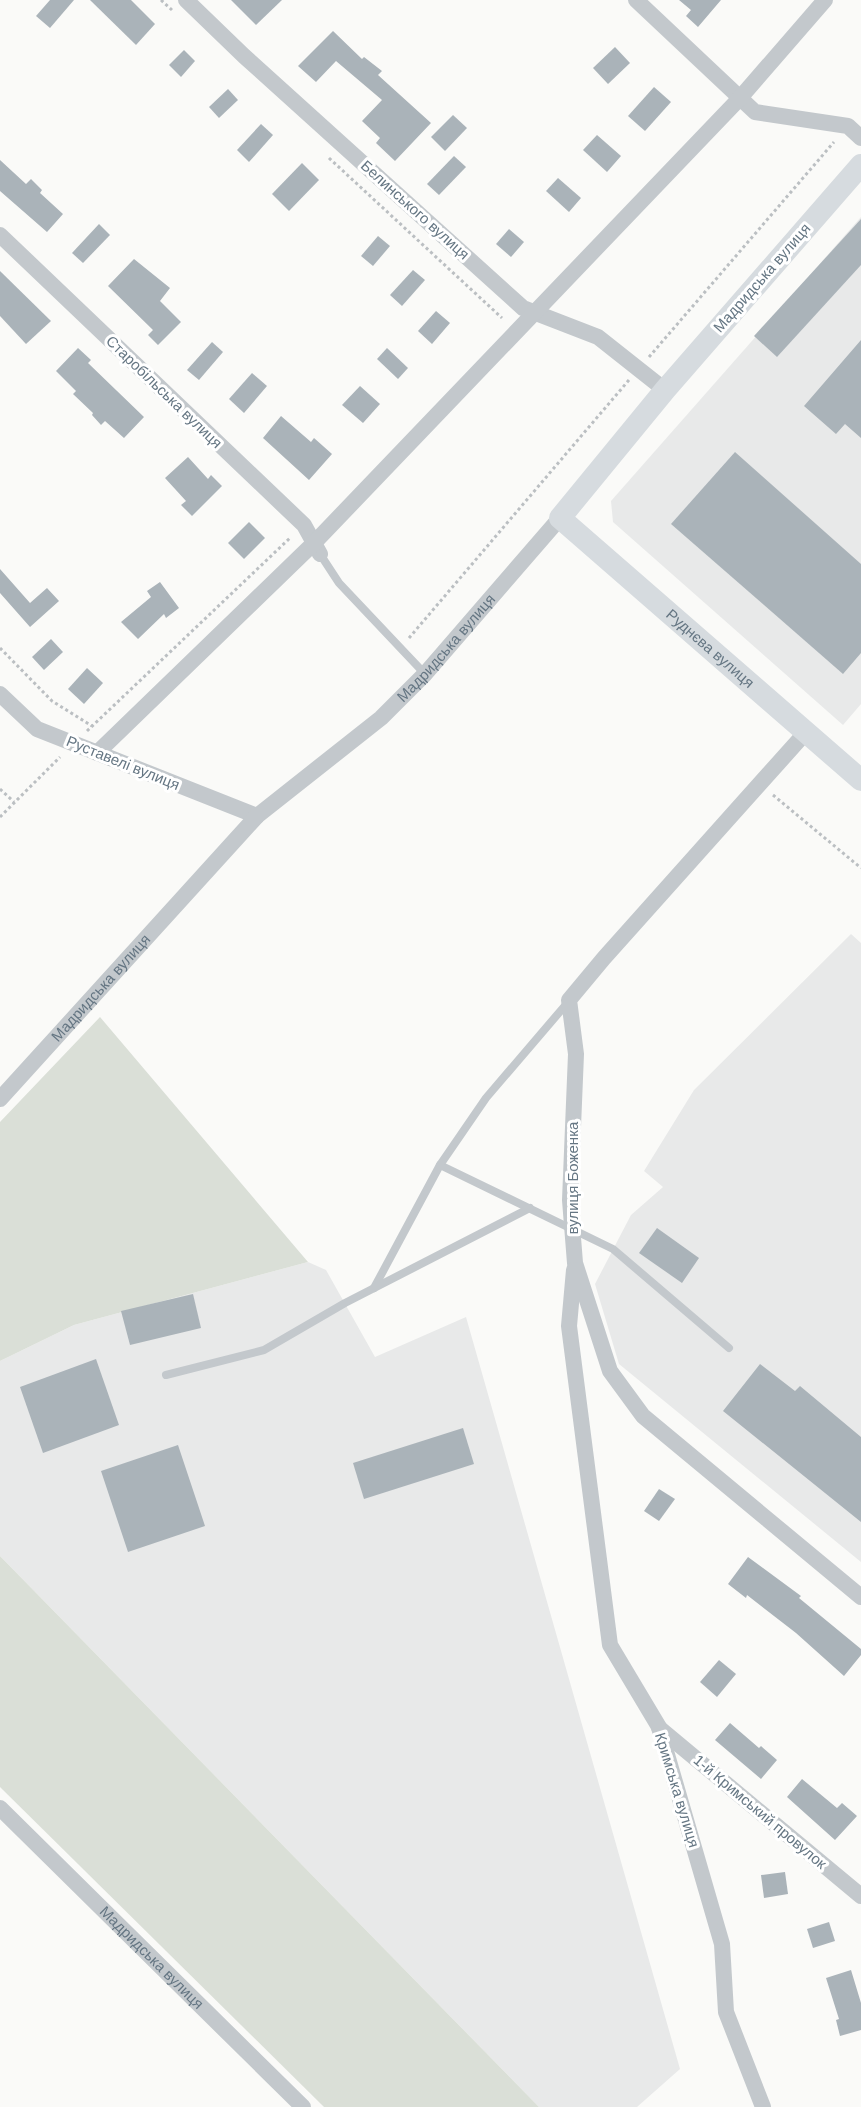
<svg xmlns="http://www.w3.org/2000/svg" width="861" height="2107" font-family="Helvetica,sans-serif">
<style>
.built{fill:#e8e9e9}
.green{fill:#dadfd7}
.building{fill:#aab3b9}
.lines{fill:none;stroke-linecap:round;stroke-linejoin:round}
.path{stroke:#bbbfc2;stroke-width:3;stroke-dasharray:3 3;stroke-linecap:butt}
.lane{stroke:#c3c8cc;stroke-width:8}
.street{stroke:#c3c8cc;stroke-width:16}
.secondary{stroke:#d6dbdf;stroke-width:22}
.labels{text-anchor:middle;stroke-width:6;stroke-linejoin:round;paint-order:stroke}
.street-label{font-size:15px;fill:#657683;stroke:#fff}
</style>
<rect width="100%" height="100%" fill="#fafaf8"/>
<!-- built -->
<g class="built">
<polygon points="861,217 861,704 843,725 613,522 611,501"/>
<polygon points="851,934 861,943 861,1562 619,1364 595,1284 631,1215 663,1187 644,1171 694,1090"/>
<polygon points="308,1262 326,1270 375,1357 466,1317 680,2069 637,2107 539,2107 0,1556 0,1361 74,1325"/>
</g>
<!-- green -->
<g class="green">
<polygon points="100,1017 308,1262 74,1325 0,1361 0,1122"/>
<polygon points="0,1556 539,2107 324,2107 0,1787"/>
</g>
<!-- building -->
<g class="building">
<polygon points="50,0 74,0 50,28 36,16"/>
<polygon points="90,0 131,0 155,24 136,45"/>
<polygon points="231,0 282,0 256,25"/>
<polygon points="679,0 721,0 698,27 686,16 691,10"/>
<polygon points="333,31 362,59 364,57 382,71 378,75 431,123 395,161 376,143 380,138 362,121 382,100 336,61 316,82 298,66"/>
<polygon points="615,47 630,63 608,84 593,68"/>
<polygon points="184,50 195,61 181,77 169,65"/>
<polygon points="654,87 671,102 645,131 628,116"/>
<polygon points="228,89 238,100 219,118 209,107"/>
<polygon points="453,115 467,128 445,151 431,137"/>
<polygon points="261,124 273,135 249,162 237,150"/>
<polygon points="597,135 621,156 607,172 583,150"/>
<polygon points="454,156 466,167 439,195 427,184"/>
<polygon points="0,160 26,184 31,179 42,190 40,193 63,214 47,232 0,191"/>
<polygon points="302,163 319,180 289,211 272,194"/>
<polygon points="558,178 581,198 569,212 546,191"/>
<polygon points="861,219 861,265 777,357 754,336"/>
<polygon points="99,224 110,235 83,263 72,253"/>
<polygon points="509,229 524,242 511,257 496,244"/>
<polygon points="378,236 390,246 373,266 361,256"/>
<polygon points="134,259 170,288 160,301 181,322 158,345 148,335 153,330 108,286"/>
<polygon points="413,270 425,280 402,306 390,295"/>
<polygon points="0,271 51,321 26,344 0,316"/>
<polygon points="436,311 450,323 432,344 418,331"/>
<polygon points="861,340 861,438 845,424 836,434 804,406"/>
<polygon points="212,342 223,352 199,380 187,370"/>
<polygon points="78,348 91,360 88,363 144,417 124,438 105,421 101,425 92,415 93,413 73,394 76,391 56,371"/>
<polygon points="387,348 408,368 398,379 377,359"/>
<polygon points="252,373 267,386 244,413 229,399"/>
<polygon points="360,386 380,404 363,423 342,405"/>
<polygon points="281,416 311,442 314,438 332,454 309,480 263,438"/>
<polygon points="735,452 861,564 861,653 843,674 671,524"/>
<polygon points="188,457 208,479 211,475 222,486 192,516 181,505 186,501 165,478"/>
<polygon points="249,522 265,538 244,559 228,543"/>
<polygon points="0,569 30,603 47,588 59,601 30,627 0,593"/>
<polygon points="160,582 179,608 166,618 164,614 138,639 121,622 151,597 147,591"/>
<polygon points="51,639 63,652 44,670 32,657"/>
<polygon points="87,668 103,683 84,704 68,689"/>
<polygon points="657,1228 699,1258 682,1283 639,1253"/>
<polygon points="193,1294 201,1328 130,1345 121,1311"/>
<polygon points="96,1359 119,1425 43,1453 20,1387"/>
<polygon points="760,1364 795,1391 800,1386 861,1437 861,1522 723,1411"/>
<polygon points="463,1428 474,1464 364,1499 353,1463"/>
<polygon points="178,1445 205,1526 128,1552 101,1471"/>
<polygon points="659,1489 675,1499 659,1521 644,1511"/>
<polygon points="748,1557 801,1596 799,1598 861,1649 861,1655 844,1676 796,1633 747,1595 746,1598 728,1584"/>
<polygon points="719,1660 736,1674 717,1697 700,1682"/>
<polygon points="730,1723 759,1748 761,1746 777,1760 761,1779 715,1740"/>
<polygon points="802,1779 837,1808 842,1803 857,1816 835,1840 787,1797"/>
<polygon points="785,1872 788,1894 764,1898 761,1875"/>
<polygon points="829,1922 835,1941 813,1948 807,1929"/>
<polygon points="851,1970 861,2003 861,2030 840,2036 836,2020 839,2019 826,1978"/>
</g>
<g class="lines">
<!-- path -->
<g class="path">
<polyline points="161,0 172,10"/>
<polyline points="329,158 502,318"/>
<polyline points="649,357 834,142"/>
<polyline points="409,638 629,380"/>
<polyline points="0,648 52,701 92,726"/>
<polyline points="87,731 291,537"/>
<polyline points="0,789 14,802"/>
<polyline points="773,795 861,868"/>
<polyline points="0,817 60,757"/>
</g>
<!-- lane -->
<g class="lane">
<polyline points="320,554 339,583 425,674"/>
<polyline points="440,1165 613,1249 729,1348"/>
<polyline points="374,1288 440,1165 486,1098 569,1001"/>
<polyline points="166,1375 264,1350 345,1303 530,1208"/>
</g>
<!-- street -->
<g class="street">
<polyline points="186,0 244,56 523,308 598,337 665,390"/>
<polyline points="636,0 755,112 848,126 861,138"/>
<polyline points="0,235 304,525 320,554"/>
<polyline points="0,694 37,729 257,816"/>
<polyline points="807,731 604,958 569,1000 576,1054 570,1200 575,1263 610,1371 643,1416 861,1597"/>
<polyline points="97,753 314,543 740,98 825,0"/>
<path id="s1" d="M0 1099 257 816 381 718 425 674 560 518"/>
<polyline points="574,1270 569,1326 610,1645 659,1727 722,1944 726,2012 763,2107"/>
<polyline points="659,1728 861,1896"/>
<path id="s2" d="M0 1808 303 2107"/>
</g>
<!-- secondary -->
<path class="secondary" id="s3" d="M861 165 665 390 560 518 861 780"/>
</g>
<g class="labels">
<!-- street labels -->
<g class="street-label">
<text transform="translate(415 210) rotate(42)" y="5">Белинського вулиця</text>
<text transform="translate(762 278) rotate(-49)" y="5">Мадридська вулиця</text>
<text transform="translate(164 392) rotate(44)" y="5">Старобільська вулиця</text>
<text dy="5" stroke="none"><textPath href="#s1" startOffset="636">Мадридська вулиця</textPath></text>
<text dy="5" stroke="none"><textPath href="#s3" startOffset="663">Руднєва вулиця</textPath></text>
<text transform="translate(123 763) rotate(22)" y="5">Руставелі вулиця</text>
<text dy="5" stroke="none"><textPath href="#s1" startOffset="150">Мадридська вулиця</textPath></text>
<text transform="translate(573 1178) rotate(-90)" y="5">вулиця Боженка</text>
<text transform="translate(677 1790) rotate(73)" y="5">Кримська вулиця</text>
<text transform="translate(760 1812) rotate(40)" y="5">1-й Кримський провулок</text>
<text dy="5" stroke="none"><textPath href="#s2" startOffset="213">Мадридська вулиця</textPath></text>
</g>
</g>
</svg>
